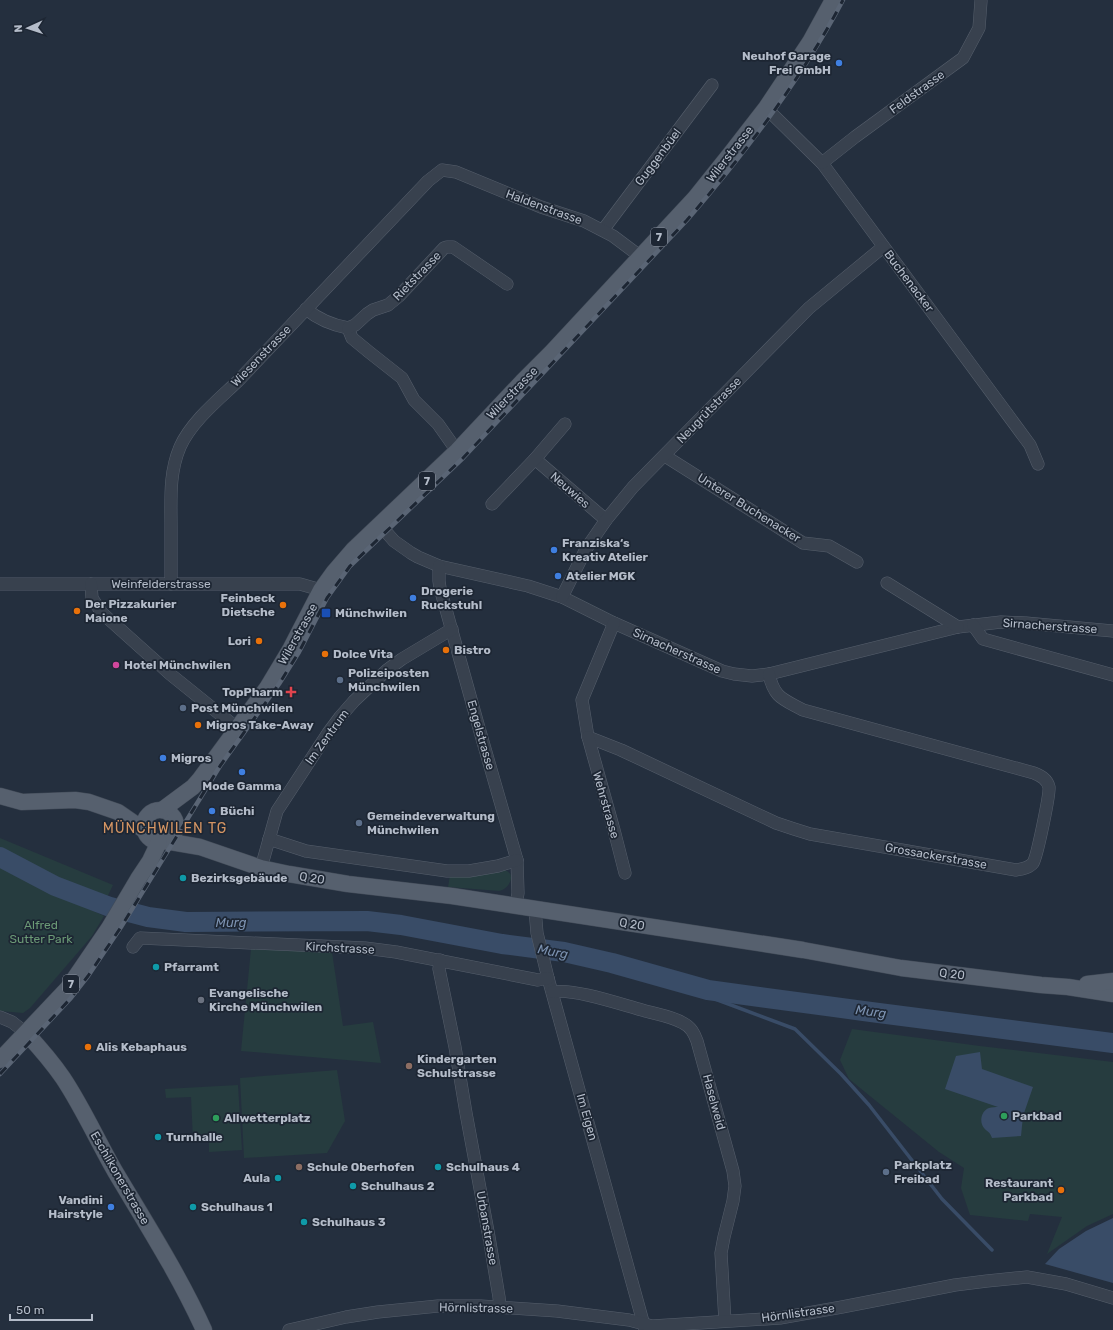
<svg xmlns="http://www.w3.org/2000/svg" width="1113" height="1330" font-family="Rubik,sans-serif">
<style>
.green{fill:#263c3f}
.water{fill:#394c67}
.lines{fill:none;stroke-linecap:round;stroke-linejoin:round}
.stream{stroke:#394c67;stroke-width:3.5}
.river{stroke:#394c67;stroke-width:20}
.minor-casing{stroke:#565f6c;stroke-width:13}
.major-casing{stroke:#414a57;stroke-width:17}
.minor{stroke:#38414e;stroke-width:12}
.major{stroke:#56606e;stroke-width:16}
.rail-casing{stroke:#5a6575;stroke-width:4.5}
.rail{stroke:#1d2633;stroke-width:3;stroke-dasharray:9;stroke-linecap:butt}
.shop-dot{fill:#3f7fe0;stroke:#1d2633;stroke-width:1.5}
.food-dot{fill:#e8710a;stroke:#1d2633;stroke-width:1.5}
.transit-dot{fill:#1a4fb4;stroke:#1d2633;stroke-width:1.5}
.hotel-dot{fill:#d1479c;stroke:#1d2633;stroke-width:1.5}
.service-dot{fill:#5c6f8a;stroke:#1d2633;stroke-width:1.5}
.health-dot{fill:#e0444e;stroke:#1d2633;stroke-width:1.5}
.culture-dot{fill:#0f9aa8;stroke:#1d2633;stroke-width:1.5}
.worship-dot{fill:#6b7280;stroke:#1d2633;stroke-width:1.5}
.education-dot{fill:#8d6e63;stroke:#1d2633;stroke-width:1.5}
.leisure-dot{fill:#2e9e5b;stroke:#1d2633;stroke-width:1.5}
.labels{text-anchor:middle;stroke-width:3.5;stroke-linejoin:round;paint-order:stroke}
.shield{fill:#1d2633;stroke:#878f9c;stroke-width:1}
.shield-label{font-size:11px;font-weight:bold;fill:#b4bcc9}
.poi-label{font-size:12px;font-weight:bold;fill:#b4bcc9;stroke:#1d2633;text-anchor:start}
.street-label{font-size:12px;fill:#b4bcc9;stroke:#1d2633}
.park-label{font-size:12px;fill:#6b9a76;stroke:#1d2633}
.water-label{font-size:13px;font-style:italic;fill:#7c92b1;stroke:#1d2633}
.quarter-label{font-size:14px;letter-spacing:1px;fill:#d59563;stroke:#1d2633}
</style>
<rect width="100%" height="100%" fill="#242f3e"/>
<!-- green -->
<g class="green">
<polygon points="0,838 113,885 101,910 0,863"/>
<polygon points="0,865 104,916 92,936 30,1008 23,1013 0,1011"/>
<path d="M503 870C517 872 511 888 499 891 496 891 491 890 487 890 474 889 461 888 448 887L450 875H478L502 872Z"/>
<polygon points="251,949 332,952 343,1026 373,1022 381,1063 241,1051"/>
<polygon points="852,1029 980,1046 1113,1062 1113,1214 1087,1226 1047,1254 1062,1217 1030,1214 1028,1221 970,1215 961,1188 964,1168 939,1152 849,1079 840,1060"/>
<polygon points="337,1070 345,1121 327,1153 244,1158 240,1078"/>
<polygon points="238,1085 242,1150 209,1152 209,1139 193,1140 191,1097 166,1098 165,1089"/>
</g>
<!-- water -->
<g class="water">
<path d="M980 1052 982 1069 1033 1087 1023 1116 1021 1136 992 1138C989 1130 988 1133 984 1128 979 1122 981 1111 989 1108 992 1107 996 1107 998 1107L945 1089 956 1056Z"/>
<polygon points="1113,1218 1113,1283 1045,1264 1059,1249 1086,1231"/>
</g>
<g class="lines">
<!-- stream -->
<polyline class="stream" points="712,990 715,999 795,1029 841,1074 869,1105 942,1199 992,1250"/>
<!-- river -->
<polyline class="river" points="0,857 55,886 110,907 148,917 186,922 367,921 401,925 502,944 564,952 612,963 708,990 871,1012 1113,1043"/>
<defs>
<g id="minor">
<polyline points="766,108 822,163 1030,445 1038,464"/>
<polyline points="822,163 855,137 963,58 979,28 981,1"/>
<polyline points="603,230 712,85"/>
<path d="M306 309C318 319 332 325 348 328L352 338 369 352 402 378 414 400 438 424 457 451"/>
<polyline points="348,328 355,325 367,314 373,310 388,305 399,296 444,248 447,247 453,247 507,284"/>
<polyline points="665,456 803,543 829,546 857,562"/>
<polyline points="535,459 606,520"/>
<polyline points="492,504 535,459 565,424"/>
<polyline points="380,525 394,541 411,553 418,557 439,566 528,586 562,597 614,623 722,671 734,674 752,676 769,674 958,627 1001,622 1026,623 1113,631"/>
<polyline points="439,566 439,581 440,588 479,728 517,860 518,893 516,906"/>
<polyline points="887,583 958,627"/>
<polyline points="0,584 300,584 321,590"/>
<polyline points="91,584 92,598 102,613 170,674 237,728"/>
<path d="M171 584C171 564 171 545 171 526 171 499 169 473 180 447 191 422 218 400 238 381L428 181 442 170 456 172 541 207 584 221 613 236 641 257"/>
<polyline points="562,597 586,549 606,520 633,487 809,308 883,247"/>
<path d="M614 623 582 700 588 737 621 750 776 823 794 829 810 834 1016 870C1022 869 1029 868 1033 863 1037 857 1050 794 1049 787 1047 779 1041 776 1034 773L803 710C783 699 774 698 769 674"/>
<polyline points="973,625 983,639 1113,675"/>
<polyline points="588,737 614,830 625,873"/>
<polyline points="269,839 306,851 447,871 469,871 498,866 517,860"/>
<polyline points="261,868 277,811 328,733 340,717 354,701 387,670 402,659 452,629"/>
<polyline points="535,909 537,933 548,978 645,1329"/>
<polyline points="133,947 140,938 365,948 396,952 538,980 548,978"/>
<polyline points="440,960 439,969 455,1047 466,1113 489,1237 499,1297 500,1307"/>
<path d="M553 992C573 988 620 1004 642 1010 655 1014 671 1016 683 1023 691 1027 694 1033 697 1041L733 1171 735 1186 733 1201 724 1237 721 1253 725 1321"/>
<polyline points="0,1017 12,1022 26,1033"/>
<polyline points="289,1330 346,1317 378,1312 438,1306 481,1306 557,1311 629,1320 652,1326 780,1318 842,1307 955,1285 987,1281 1027,1277 1066,1284 1113,1298"/>
</g>
<g id="major">
<polyline points="0,796 22,802 75,800 89,802 118,812 144,830"/>
<circle cx="160" cy="826" r="16"/>
<polyline points="162,810 193,787 200,779 267,688 291,648 321,590 334,572 353,550 457,451 522,382 551,353 695,198 731,153 766,108 810,42 833,0"/>
<polyline points="165,841 200,847 261,868 289,874 348,884 452,896 803,950 901,968 1041,985 1068,987 1113,994"/>
<polyline points="1087,984 1113,981"/>
<path d="M26 1033C39 1047 52 1062 63 1078 83 1108 98 1142 116 1173 147 1225 179 1275 204 1330"/>
<polyline points="0,1060 68,988 109,928 138,879 150,861 159,842"/>
</g>
</defs>
<!-- minor casing -->
<use href="#minor" class="minor-casing"/>
<!-- major casing -->
<use href="#major" class="major-casing"/>
<!-- minor -->
<use href="#minor" class="minor"/>
<!-- major -->
<use href="#major" class="major"/>
<defs>
<path id="rail" d="M0 1074 70 999 88 976 121 927 220 766 279 684 299 652 327 598 350 566 463 458 687 220C746 152 801 80 843 0"/>
</defs>
<!-- rail casing -->
<use href="#rail" class="rail-casing"/>
<!-- rail -->
<use href="#rail" class="rail"/>
</g>
<!-- markers -->
<g class="shop-dot">
<circle cx="839" cy="63" r="4"/>
<circle cx="554" cy="550" r="4"/>
<circle cx="558" cy="576" r="4"/>
<circle cx="413" cy="598" r="4"/>
<circle cx="163" cy="758" r="4"/>
<circle cx="242" cy="772" r="4"/>
<circle cx="212" cy="811" r="4"/>
<circle cx="111" cy="1207" r="4"/>
</g>
<g class="food-dot">
<circle cx="283" cy="605" r="4"/>
<circle cx="77" cy="611" r="4"/>
<circle cx="259" cy="641" r="4"/>
<circle cx="446" cy="650" r="4"/>
<circle cx="325" cy="654" r="4"/>
<circle cx="198" cy="725" r="4"/>
<circle cx="88" cy="1047" r="4"/>
<circle cx="1061" cy="1190" r="4"/>
</g>
<rect class="transit-dot" x="321" y="608" width="10" height="10" rx="2"/>
<circle class="hotel-dot" cx="116" cy="665" r="4"/>
<g class="service-dot">
<circle cx="340" cy="680" r="4"/>
<circle cx="183" cy="708" r="4"/>
<circle cx="359" cy="823" r="4"/>
<circle cx="886" cy="1172" r="4"/>
</g>
<path class="health-dot" d="M289 686h4v4h4v4h-4v4h-4v-4h-4v-4h4z"/>
<g class="culture-dot">
<circle cx="183" cy="878" r="4"/>
<circle cx="156" cy="967" r="4"/>
<circle cx="158" cy="1137" r="4"/>
<circle cx="438" cy="1167" r="4"/>
<circle cx="278" cy="1178" r="4"/>
<circle cx="353" cy="1186" r="4"/>
<circle cx="193" cy="1207" r="4"/>
<circle cx="304" cy="1222" r="4"/>
</g>
<circle class="worship-dot" cx="201" cy="1000" r="4"/>
<g class="education-dot">
<circle cx="409" cy="1066" r="4"/>
<circle cx="299" cy="1167" r="4"/>
</g>
<g class="leisure-dot">
<circle cx="1004" cy="1116" r="4"/>
<circle cx="216" cy="1118" r="4"/>
</g>
<g class="labels">
<!-- shield labels -->
<g class="shield">
<rect x="651" y="228" width="16" height="18" rx="3"/>
<rect x="419" y="472" width="16" height="18" rx="3"/>
<rect x="63" y="975" width="16" height="18" rx="3"/>
</g>
<g class="shield-label">
<text x="659" y="241">7</text>
<text x="427" y="485">7</text>
<text x="71" y="988">7</text>
</g>
<!-- poi labels -->
<g class="poi-label">
<text x="831" y="60" text-anchor="end">Neuhof Garage<tspan x="831" dy="14">Frei GmbH</tspan></text>
<text x="562" y="547">Franziska‘s<tspan x="562" dy="14">Kreativ Atelier</tspan></text>
<text x="566" y="580">Atelier MGK</text>
<text x="421" y="595">Drogerie<tspan x="421" dy="14">Ruckstuhl</tspan></text>
<text x="275" y="602" text-anchor="end">Feinbeck<tspan x="275" dy="14">Dietsche</tspan></text>
<text x="85" y="608">Der Pizzakurier<tspan x="85" dy="14">Maione</tspan></text>
<text x="335" y="617">Münchwilen</text>
<text x="251" y="645" text-anchor="end">Lori</text>
<text x="454" y="654">Bistro</text>
<text x="333" y="658">Dolce Vita</text>
<text x="124" y="669">Hotel Münchwilen</text>
<text x="348" y="677">Polizeiposten<tspan x="348" dy="14">Münchwilen</tspan></text>
<text x="283" y="696" text-anchor="end">TopPharm</text>
<text x="191" y="712">Post Münchwilen</text>
<text x="206" y="729">Migros Take-Away</text>
<text x="171" y="762">Migros</text>
<text x="242" y="790" text-anchor="middle">Mode Gamma</text>
<text x="220" y="815">Büchi</text>
<text x="367" y="820">Gemeindeverwaltung<tspan x="367" dy="14">Münchwilen</tspan></text>
<text x="191" y="882">Bezirksgebäude</text>
<text x="164" y="971">Pfarramt</text>
<text x="209" y="997">Evangelische<tspan x="209" dy="14">Kirche Münchwilen</tspan></text>
<text x="96" y="1051">Alis Kebaphaus</text>
<text x="417" y="1063">Kindergarten<tspan x="417" dy="14">Schulstrasse</tspan></text>
<text x="1012" y="1120">Parkbad</text>
<text x="224" y="1122">Allwetterplatz</text>
<text x="166" y="1141">Turnhalle</text>
<text x="894" y="1169">Parkplatz<tspan x="894" dy="14">Freibad</tspan></text>
<text x="307" y="1171">Schule Oberhofen</text>
<text x="446" y="1171">Schulhaus 4</text>
<text x="270" y="1182" text-anchor="end">Aula</text>
<text x="1053" y="1187" text-anchor="end">Restaurant<tspan x="1053" dy="14">Parkbad</tspan></text>
<text x="361" y="1190">Schulhaus 2</text>
<text x="103" y="1204" text-anchor="end">Vandini<tspan x="103" dy="14">Hairstyle</tspan></text>
<text x="201" y="1211">Schulhaus 1</text>
<text x="312" y="1226">Schulhaus 3</text>
</g>
<!-- street labels -->
<g class="street-label">
<text transform="translate(917 92) rotate(-36)" y="4">Feldstrasse</text>
<text transform="translate(730 154) rotate(-52)" y="4">Wilerstrasse</text>
<text transform="translate(658 157) rotate(-53)" y="4">Guggenbüel</text>
<text transform="translate(544 207) rotate(20)" y="4">Haldenstrasse</text>
<text transform="translate(417 276) rotate(-46)" y="4">Rietstrasse</text>
<text transform="translate(909 281) rotate(53)" y="4">Buchenacker</text>
<text transform="translate(261 356) rotate(-46)" y="4">Wiesenstrasse</text>
<text transform="translate(512 393) rotate(-46)" y="4">Wilerstrasse</text>
<text transform="translate(709 410) rotate(-46)" y="4">Neugrütstrasse</text>
<text transform="translate(570 490) rotate(41)" y="4">Neuwies</text>
<text transform="translate(749 508) rotate(32)" y="4">Unterer Buchenacker</text>
<text x="161" y="588">Weinfelderstrasse</text>
<text transform="translate(1050 626) rotate(4)" y="4">Sirnacherstrasse</text>
<text transform="translate(298 634) rotate(-61)" y="4">Wilerstrasse</text>
<text transform="translate(677 651) rotate(24)" y="4">Sirnacherstrasse</text>
<text transform="translate(481 735) rotate(74)" y="4">Engelstrasse</text>
<text transform="translate(327 737) rotate(-54)" y="4">Im Zentrum</text>
<text transform="translate(606 805) rotate(74)" y="4">Wehrstrasse</text>
<text transform="translate(936 856) rotate(10)" y="4">Grossackerstrasse</text>
<text transform="translate(312 878) rotate(9)" y="4">Q 20</text>
<text transform="translate(632 924) rotate(9)" y="4">Q 20</text>
<text transform="translate(340 948) rotate(3)" y="4">Kirchstrasse</text>
<text transform="translate(952 974) rotate(7)" y="4">Q 20</text>
<text transform="translate(714 1102) rotate(75)" y="4">Haselweid</text>
<text transform="translate(587 1117) rotate(74)" y="4">Im Eigen</text>
<text transform="translate(120 1178) rotate(60)" y="4">Eschlikonerstrasse</text>
<text transform="translate(487 1228) rotate(80)" y="4">Urbanstrasse</text>
<text transform="translate(476 1308) rotate(1)" y="4">Hörnlistrasse</text>
<text transform="translate(798 1313) rotate(-8)" y="4">Hörnlistrasse</text>
</g>
<!-- park labels -->
<g class="park-label">
<text x="41" y="929">Alfred<tspan x="41" dy="14">Sutter Park</tspan></text>
</g>
<!-- water labels -->
<g class="water-label">
<text x="231" y="927">Murg</text>
<text transform="translate(553 951) rotate(11)" y="5">Murg</text>
<text transform="translate(871 1011) rotate(7)" y="5">Murg</text>
</g>
<!-- quarter labels -->
<g class="quarter-label">
<text x="165" y="833">MÜNCHWILEN TG</text>
</g>
</g>
<!-- north arrow -->
<g transform="translate(28 28) rotate(267)" stroke="#1d2633" stroke-width="3" paint-order="stroke">
<path d="M0-3L7 15L0 10L-7 15Z" fill="#b4bcc9"/>
<text y="-6" font-size="11" font-weight="bold" text-anchor="middle" fill="#b4bcc9">N</text>
</g>
<!-- scale -->
<path d="M10 1314v6h82v-6" fill="none" stroke="#b4bcc9" stroke-width="2"/>
<text x="16" y="1314" font-size="12" fill="#b4bcc9" stroke="#1d2633" stroke-width="3" paint-order="stroke">50 m</text>
</svg>
